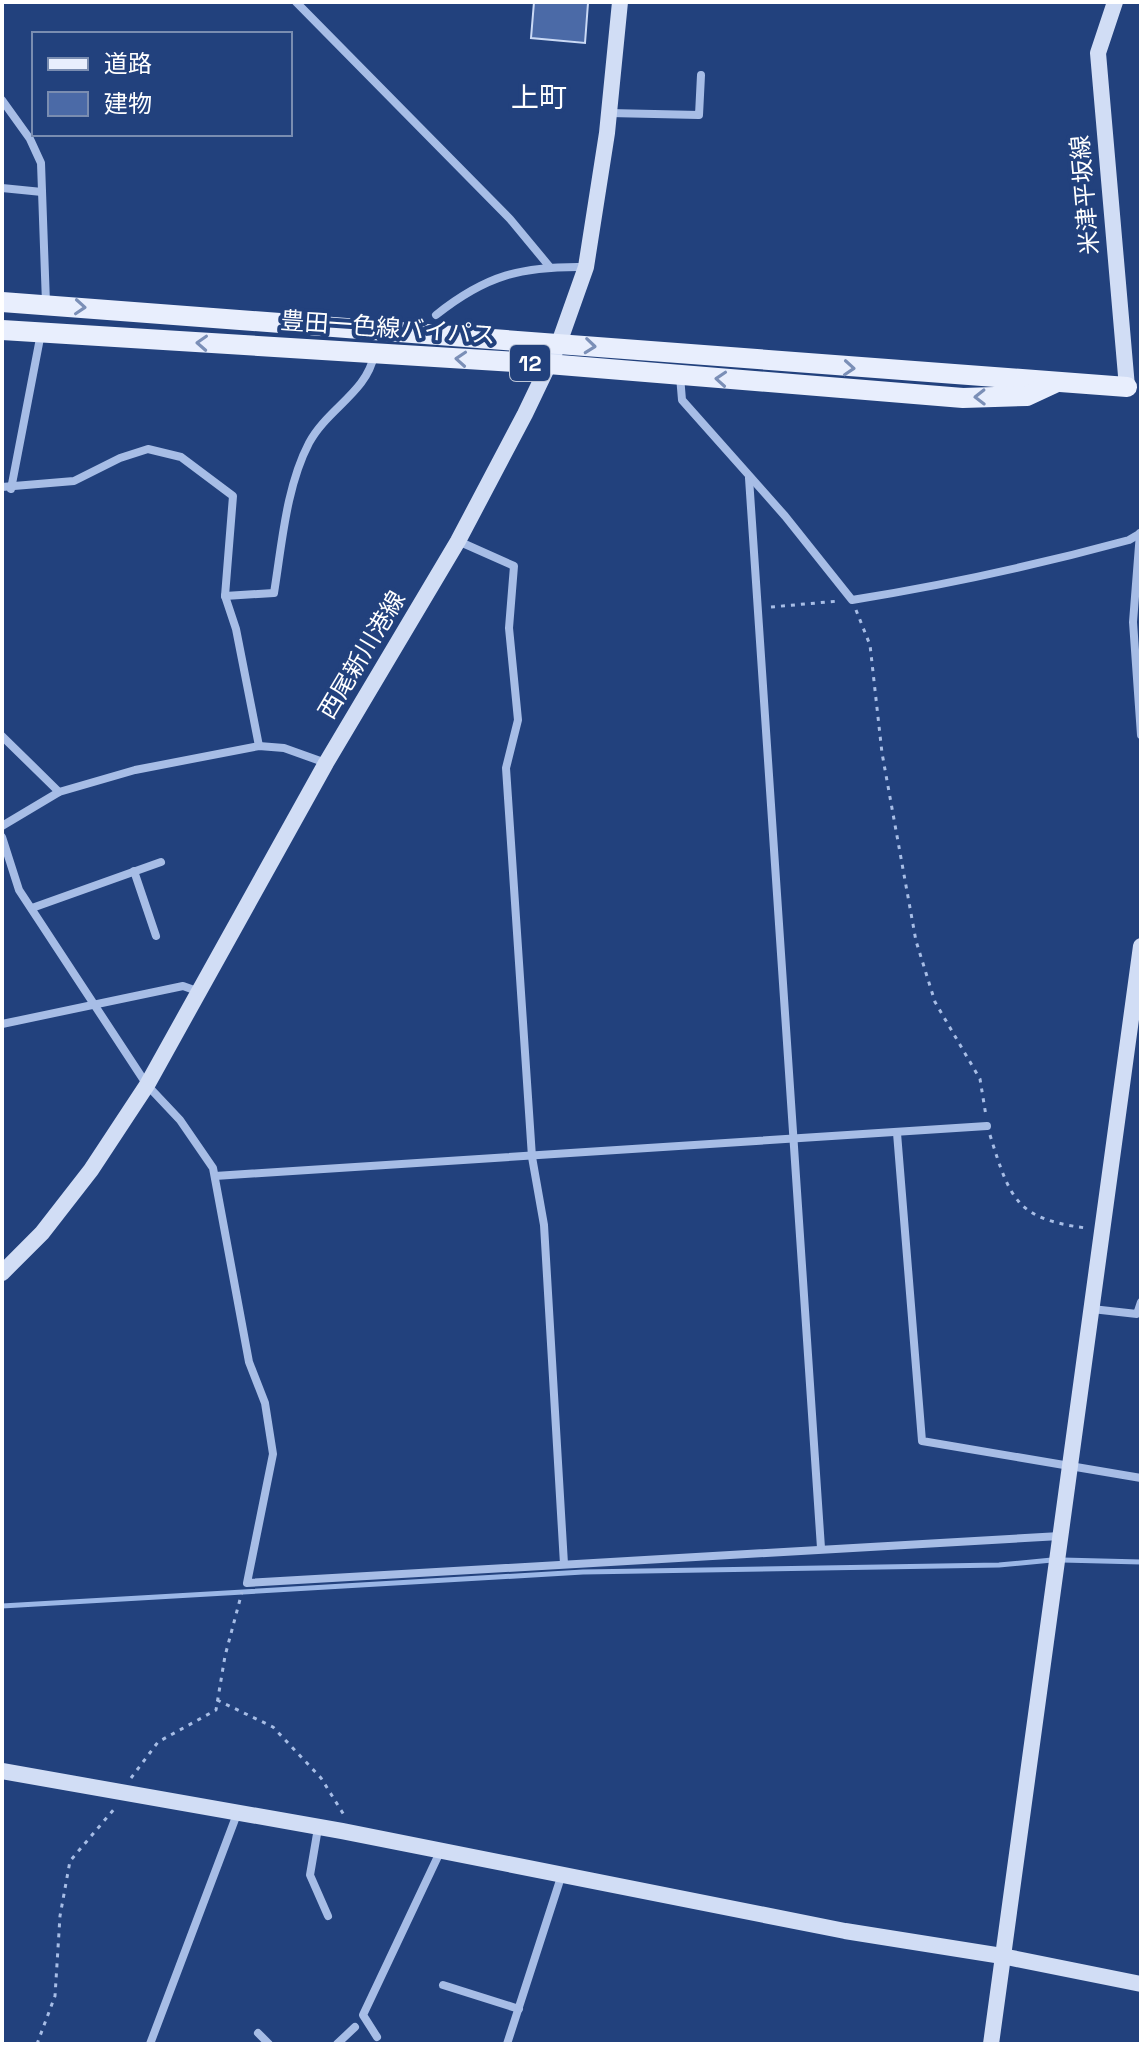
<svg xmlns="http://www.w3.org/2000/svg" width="1143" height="2046" font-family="'Space Grotesk','Noto Sans JP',sans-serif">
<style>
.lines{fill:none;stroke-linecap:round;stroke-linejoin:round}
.stream{stroke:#9bb7e7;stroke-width:5}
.building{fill:#4b6aa7;stroke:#cad9f5;stroke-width:2}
.path{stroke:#a7bde6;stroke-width:3;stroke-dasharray:4 6;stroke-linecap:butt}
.street{stroke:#a7bde6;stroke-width:8}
.secondary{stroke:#d1ddf5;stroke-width:16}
.primary{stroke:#e8eefd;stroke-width:20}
.oneway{stroke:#7b8fb7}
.labels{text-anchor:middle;stroke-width:8;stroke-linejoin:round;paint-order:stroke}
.shield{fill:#22417d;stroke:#bdc6d8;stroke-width:2}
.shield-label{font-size:22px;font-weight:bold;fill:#fff}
.street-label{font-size:24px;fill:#fff;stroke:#22417d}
.quarter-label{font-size:28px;fill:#fff;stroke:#22417d}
</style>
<rect width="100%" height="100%" fill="#22417d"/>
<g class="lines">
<!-- stream -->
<g class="stream">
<polyline points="1062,1560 1141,1562"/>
<polyline points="2,1606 583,1572 999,1565 1052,1560"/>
</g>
</g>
<!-- building -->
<polygon class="building" points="534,2 588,3 585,43 531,38"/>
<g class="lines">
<!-- path -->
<g class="path">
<polyline points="771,607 839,601"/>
<polyline points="856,610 870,645 882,753 916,941 935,1002 980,1079 986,1116"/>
<path d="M990 1135C1010 1199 1016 1219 1086 1228"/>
<polyline points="217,1700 273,1727 321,1778 344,1815"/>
<polyline points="131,1778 158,1742 216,1710 225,1656 242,1592"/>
<polyline points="37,2044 55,1996 60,1916 70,1861 115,1808"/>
</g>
<!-- street -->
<g class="street">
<polyline points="296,2 510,219 549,266"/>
<polyline points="2,100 30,139 41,163 46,303"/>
<polyline points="609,113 699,115 701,75"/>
<polyline points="2,188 42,192"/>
<path d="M436 315C486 275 522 266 585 267"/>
<path d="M680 376 682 400 785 516 852 600C946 585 1037 565 1129 540L1141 533"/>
<polyline points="749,478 821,1548"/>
<polyline points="2,487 74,481 120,458 148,449 181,457 233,496 225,596 236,629 259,746"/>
<polyline points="11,489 41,333"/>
<polyline points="1140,533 1133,622 1141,735"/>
<polyline points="458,541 514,566 509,628 518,720 506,768 532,1157 544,1225 564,1564"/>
<path d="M225 596 274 593C282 544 286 487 309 443 327 409 367 392 374 355"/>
<polyline points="2,736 59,792"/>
<polyline points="2,826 59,792 135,770 259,746 284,748 326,763"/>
<polyline points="2,837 19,890 147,1085 180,1120 213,1168 249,1362 265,1403 273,1454 247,1583 1060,1536"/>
<polyline points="134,871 156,936"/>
<polyline points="32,908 161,862"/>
<polyline points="2,1024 183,986 197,991"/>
<polyline points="897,1133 922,1441 1141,1478"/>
<polyline points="215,1176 987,1126"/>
<polyline points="1092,1309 1137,1314 1141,1302"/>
<polyline points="318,1828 310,1875 328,1916"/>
<polyline points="443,1985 519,2009"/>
<polyline points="258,2033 269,2044"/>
<polyline points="377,2037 363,2015 440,1852"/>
<polyline points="150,2044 237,1814"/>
<polyline points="337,2044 355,2027"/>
<polyline points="507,2044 562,1874"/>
</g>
<!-- secondary -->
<g class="secondary">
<polyline points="1115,2 1098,53 1127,387"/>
<polyline points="2,1273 42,1233 91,1170 147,1085 326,763 458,541 525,414 559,343 586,267 607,133 620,2"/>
<polyline points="2,1771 342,1831 845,1931 1002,1956 1141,1984"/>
<polyline points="991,2044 1141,946"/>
</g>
<!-- primary -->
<g class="primary">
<polyline points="2,302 1127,387"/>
<polyline points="2,330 548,364 963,398 1027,396 1055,383"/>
</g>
</g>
<!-- one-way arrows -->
<defs><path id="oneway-chevron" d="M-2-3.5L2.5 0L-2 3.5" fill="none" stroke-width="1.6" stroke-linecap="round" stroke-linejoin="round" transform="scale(2)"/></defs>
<g class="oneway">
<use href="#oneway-chevron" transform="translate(80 307) rotate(4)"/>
<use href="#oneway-chevron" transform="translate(202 343) rotate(-177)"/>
<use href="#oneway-chevron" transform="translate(590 346) rotate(6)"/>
<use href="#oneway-chevron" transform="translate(461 359) rotate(-176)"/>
<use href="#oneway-chevron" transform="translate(849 368) rotate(4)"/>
<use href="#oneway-chevron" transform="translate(721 379) rotate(-176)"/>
<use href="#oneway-chevron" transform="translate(980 397) rotate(179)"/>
</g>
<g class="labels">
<!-- shield labels -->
<rect class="shield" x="510" y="345" width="40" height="36" rx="6"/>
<g class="shield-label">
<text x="530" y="371">12</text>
</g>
<!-- street labels -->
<g class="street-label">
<text transform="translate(1085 195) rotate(-95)" y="8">米津平坂線</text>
<text transform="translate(388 328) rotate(4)" y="8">豊田一色線バイパス</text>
<text transform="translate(362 655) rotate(-59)" y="8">西尾新川港線</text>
</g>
<!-- quarter labels -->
<g class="quarter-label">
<text x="539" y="107">上町</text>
</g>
</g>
<!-- border -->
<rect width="1143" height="2046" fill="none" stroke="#ffffff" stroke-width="8"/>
<!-- legend -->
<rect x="32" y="32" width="260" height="104" fill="#22417d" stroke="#7a8db1" stroke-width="2"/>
<rect x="48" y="58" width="40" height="12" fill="#e8eefd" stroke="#7a8db1" stroke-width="2"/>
<text x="104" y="72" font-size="24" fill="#ffffff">道路</text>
<rect x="48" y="92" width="40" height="24" fill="#4b6aa7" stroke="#7a8db1" stroke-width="2"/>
<text x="104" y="112" font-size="24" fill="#ffffff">建物</text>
</svg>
